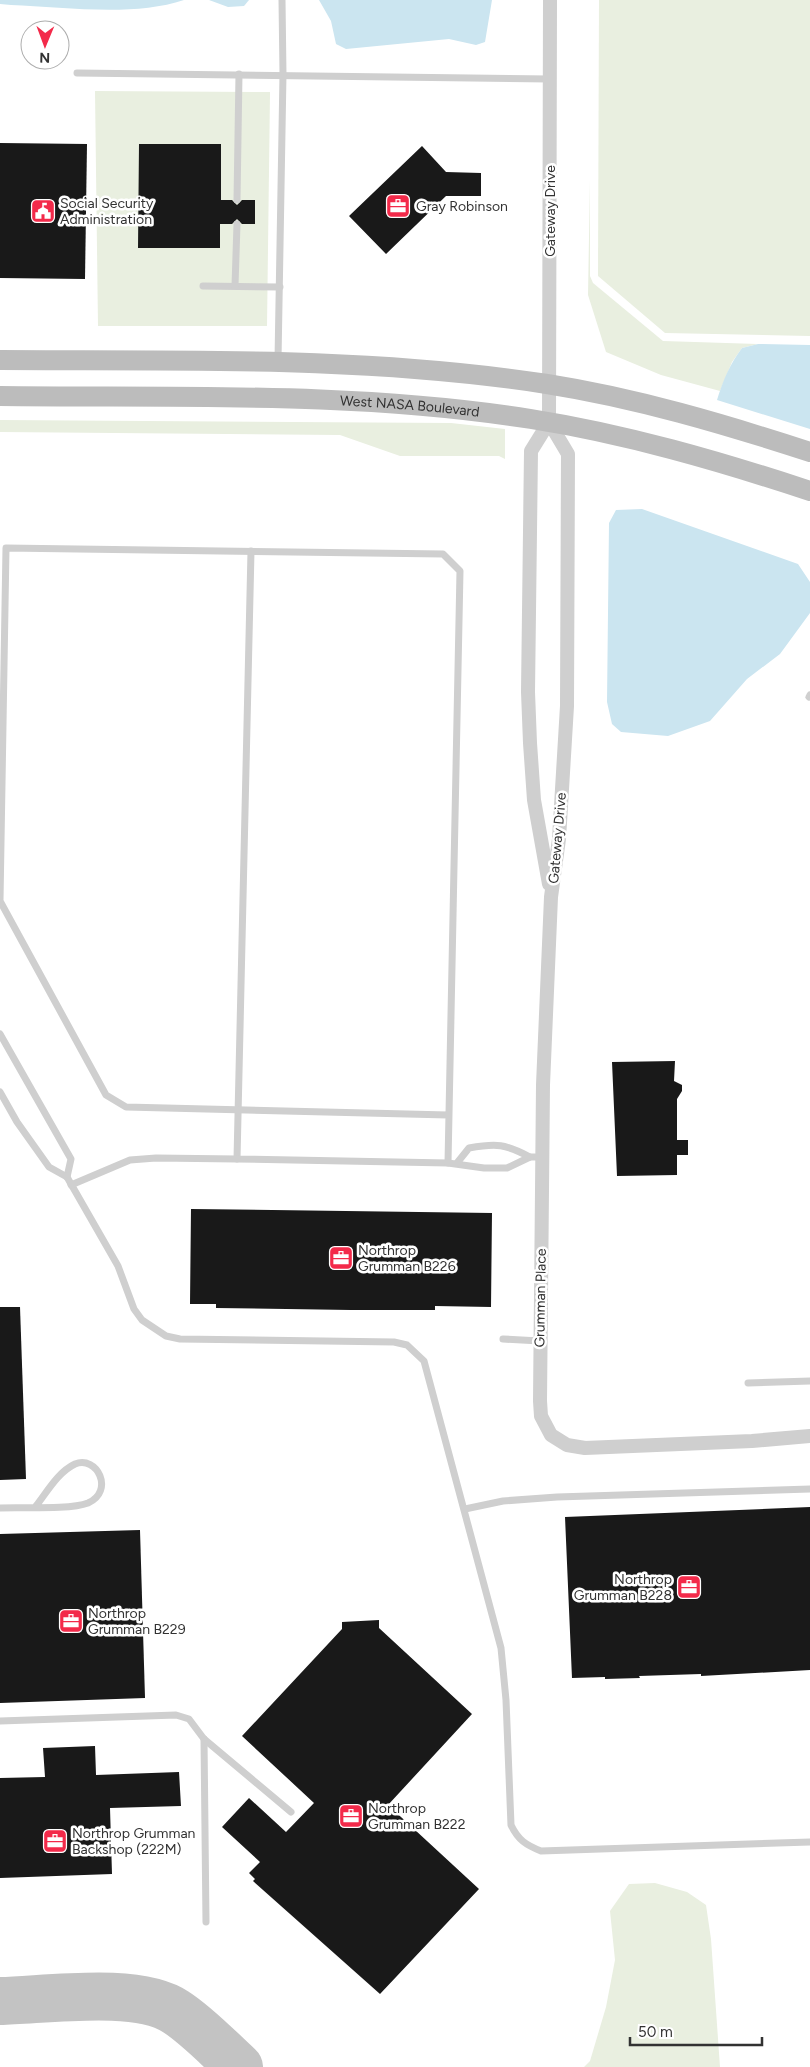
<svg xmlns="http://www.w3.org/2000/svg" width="810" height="2067" font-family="Figtree,sans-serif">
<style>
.green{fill:#e9efe0}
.water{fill:#cbe5f0}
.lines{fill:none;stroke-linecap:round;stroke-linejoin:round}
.taxiway{stroke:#c3c3c3;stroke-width:48}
.building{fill:#191919}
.lane{stroke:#cfcfcf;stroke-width:7}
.street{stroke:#cfcfcf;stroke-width:14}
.secondary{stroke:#bcbcbc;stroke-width:20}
.labels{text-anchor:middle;stroke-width:5;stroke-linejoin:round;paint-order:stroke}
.poi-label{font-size:14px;fill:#323232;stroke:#fff;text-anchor:start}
.street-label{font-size:14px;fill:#323232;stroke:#fff}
</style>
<rect width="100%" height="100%" fill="#fff"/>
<!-- green -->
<g class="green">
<polygon points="599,0 810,0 810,336 665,333 598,276"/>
<polygon points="95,91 270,92 267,326 98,326"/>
<polygon points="590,179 590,276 593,283 663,341 758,344 742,348 732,362 720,391 661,375 606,352 588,295"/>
<polygon points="0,420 451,423 505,429 505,459 499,456 400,456 340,435 0,432"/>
<polygon points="655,1883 687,1892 706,1905 711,1939 720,2067 584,2067 590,2061 606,2007 615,1960 610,1911 629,1884"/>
</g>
<!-- water -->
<g class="water">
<path d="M0 0H184C134 17 64 7 11 5L0 4Z"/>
<polygon points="209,0 249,0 244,6 228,7"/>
<polygon points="319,0 492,0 485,42 476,45 449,39 346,49 336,44 331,21"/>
<path d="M758 344 810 345V429L717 400C723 380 730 364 742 348Z"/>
<polygon points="642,509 798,564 810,582 810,613 780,654 747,679 710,721 668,736 621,732 612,724 607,702 609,523 616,510"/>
</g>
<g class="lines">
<!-- taxiway -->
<path class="taxiway" d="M0 2001C46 2000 138 1986 176 2012 199 2027 219 2049 239 2067"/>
</g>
<!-- building -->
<g class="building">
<polygon points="0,143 87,144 85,279 0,278"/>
<polygon points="139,144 221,144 221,200 232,200 237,205 242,200 255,200 255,224 242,224 237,219 232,224 220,224 220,248 138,248"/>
<polygon points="422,146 446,172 481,173 481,196 446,196 386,254 349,216"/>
<polygon points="675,1061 674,1081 682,1085 682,1091 677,1099 677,1140 688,1140 688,1155 677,1155 677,1175 617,1176 612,1062"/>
<polygon points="191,1209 492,1213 491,1307 435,1306 435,1310 351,1310 216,1308 216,1304 190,1304"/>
<polygon points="0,1307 20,1307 26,1479 0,1480"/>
<polygon points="810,1507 810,1670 701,1676 701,1674 639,1676 640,1678 605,1679 605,1677 572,1678 565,1517"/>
<polygon points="140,1530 145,1698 0,1703 0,1534"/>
<polygon points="379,1620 379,1628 472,1714 388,1805 479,1889 380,1994 253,1881 255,1879 249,1873 260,1862 222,1827 249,1798 286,1832 314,1803 242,1736 342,1629 342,1622"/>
<polygon points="95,1746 96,1775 179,1772 181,1806 110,1808 112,1874 0,1878 0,1778 45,1777 43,1748"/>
</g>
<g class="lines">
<!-- lane -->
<g class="lane">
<polyline points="77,73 549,79"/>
<polyline points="237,200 239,74"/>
<polyline points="203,286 280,287"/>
<polyline points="235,286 237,224"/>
<polyline points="278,360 283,74 282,0"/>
<polyline points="251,551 237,1159 448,1163 484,1168 507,1168 530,1157 542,1157"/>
<polyline points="809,697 810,695"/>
<polyline points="0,1034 71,1159 67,1177"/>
<path d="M0 1092 17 1122 49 1167 67 1177 118 1266 134 1309 142 1320 166 1336 180 1339 394 1342 407 1345 424 1361 501 1648 506 1700 511 1825C518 1840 526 1845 541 1851L810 1842"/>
<polyline points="448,1163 460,571 443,554 6,548 0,901 106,1095 126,1107 448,1115"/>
<path d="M457 1163 469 1148C497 1143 505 1144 530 1157"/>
<polyline points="71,1185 130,1160 156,1158 237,1159"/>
<polyline points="503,1339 540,1341"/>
<polyline points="748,1383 810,1381"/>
<path d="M0 1508C21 1507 70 1510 88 1503 115 1491 97 1455 75 1464 58 1472 47 1492 36 1506"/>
<polyline points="465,1509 503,1501 557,1497 810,1489"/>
<polyline points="0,1721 176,1715 189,1719 204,1739 291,1812"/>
<polyline points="204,1739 206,1922"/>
</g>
<!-- street -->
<g class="street">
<polyline points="550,0 549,422 568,454 567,706 559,839 551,897 543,1085 540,1401 541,1416 551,1435 567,1445 585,1448 752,1441 810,1436"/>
<polyline points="549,884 534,800 530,743 528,692 531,451 549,422"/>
</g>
<!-- secondary -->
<g class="secondary">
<path d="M0 360C182 361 366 356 547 384 636 398 724 424 810 452"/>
<path id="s1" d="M0 396C176 398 356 391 531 419 626 434 719 461 810 491"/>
</g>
</g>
<!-- icons -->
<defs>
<symbol id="office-square" viewBox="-11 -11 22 22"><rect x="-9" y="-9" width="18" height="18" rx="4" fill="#f32a4a" stroke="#fff"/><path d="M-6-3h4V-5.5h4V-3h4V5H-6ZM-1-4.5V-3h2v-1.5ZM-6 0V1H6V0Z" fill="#fff"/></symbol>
<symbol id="civic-square" viewBox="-11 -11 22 22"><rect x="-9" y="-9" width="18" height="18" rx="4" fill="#f32a4a" stroke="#fff"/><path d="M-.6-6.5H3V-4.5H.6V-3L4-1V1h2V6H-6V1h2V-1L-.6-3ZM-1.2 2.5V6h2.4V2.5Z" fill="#fff"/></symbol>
</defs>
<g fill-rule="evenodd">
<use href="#office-square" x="384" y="192" width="28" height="28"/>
<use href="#civic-square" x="29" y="197" width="28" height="28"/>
<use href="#office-square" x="327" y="1244" width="28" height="28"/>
<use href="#office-square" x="675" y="1573" width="28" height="28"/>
<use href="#office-square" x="57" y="1607" width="28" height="28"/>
<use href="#office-square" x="337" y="1802" width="28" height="28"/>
<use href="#office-square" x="41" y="1827" width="28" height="28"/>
</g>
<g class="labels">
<!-- poi labels -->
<g class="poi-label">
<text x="60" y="208">Social Security<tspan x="60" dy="16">Administration</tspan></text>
<text x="416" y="211">Gray Robinson</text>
<text x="358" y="1255">Northrop<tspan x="358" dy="16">Grumman B226</tspan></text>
<text x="672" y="1584" text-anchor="end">Northrop<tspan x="672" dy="16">Grumman B228</tspan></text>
<text x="88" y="1618">Northrop<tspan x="88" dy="16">Grumman B229</tspan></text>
<text x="368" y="1813">Northrop<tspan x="368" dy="16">Grumman B222</tspan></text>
<text x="72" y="1838">Northrop Grumman<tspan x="72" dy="16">Backshop (222M)</tspan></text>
</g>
<!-- street labels -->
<g class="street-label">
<text transform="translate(550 211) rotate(-90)" y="5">Gateway Drive</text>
<text dy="5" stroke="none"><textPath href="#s1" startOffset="410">West NASA Boulevard</textPath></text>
<text transform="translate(557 838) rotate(-85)" y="5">Gateway Drive</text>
<text transform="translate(540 1298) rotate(-89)" y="5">Grumman Place</text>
</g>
</g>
<!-- north arrow -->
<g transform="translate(45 45) rotate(181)"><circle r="24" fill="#ffffff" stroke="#adadad"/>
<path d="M0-4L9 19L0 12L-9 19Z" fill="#f32a4a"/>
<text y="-8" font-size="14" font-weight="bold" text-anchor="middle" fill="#323232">N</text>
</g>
<!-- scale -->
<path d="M630 2037v8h132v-8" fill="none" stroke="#323232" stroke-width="2.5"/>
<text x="638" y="2037" font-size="15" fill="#323232" stroke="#ffffff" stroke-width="4" paint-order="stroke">50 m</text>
</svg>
